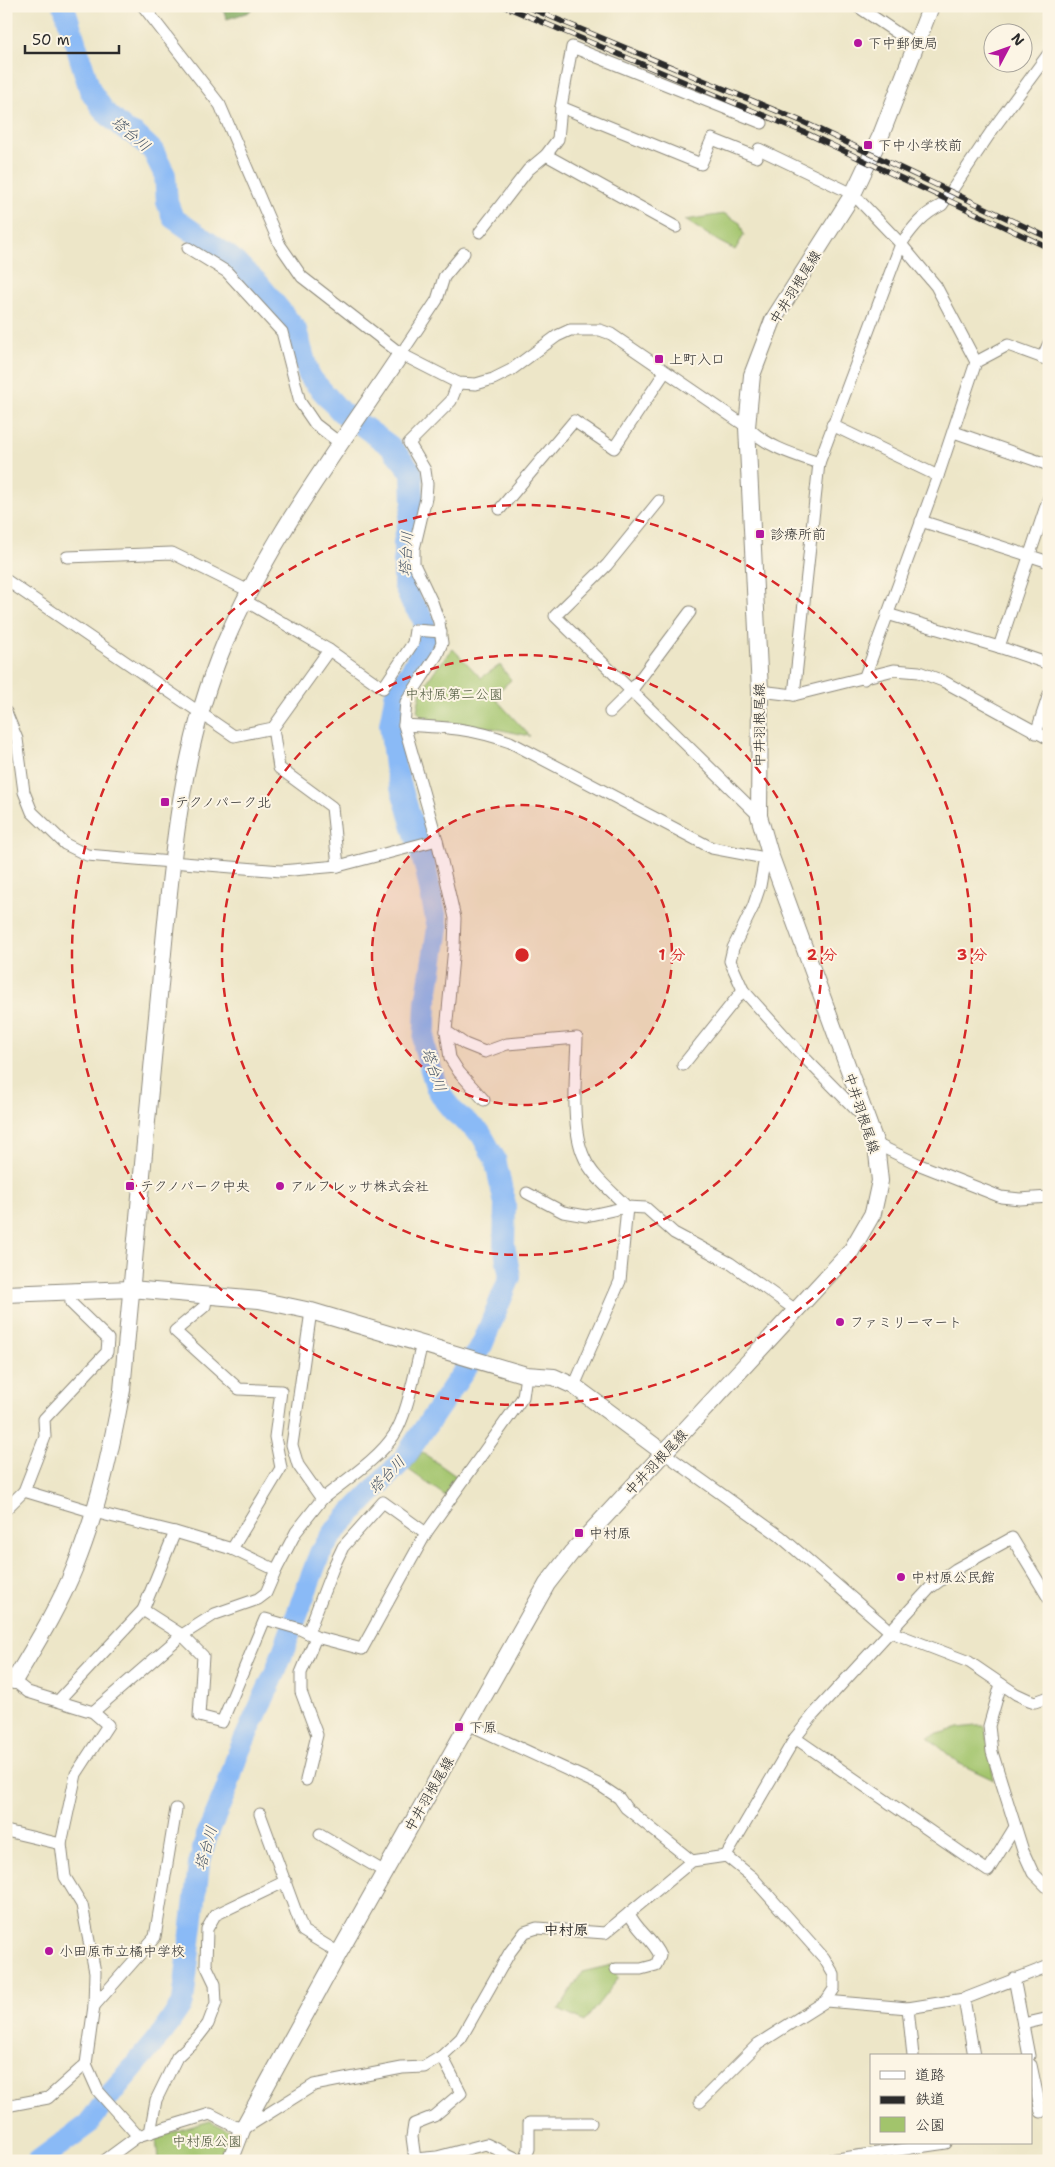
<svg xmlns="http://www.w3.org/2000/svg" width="1055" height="2167" font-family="'Shantell Sans','Klee One',sans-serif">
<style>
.green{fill:#a2c46c;stroke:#66784c}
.forest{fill:#81aa60;stroke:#566a46}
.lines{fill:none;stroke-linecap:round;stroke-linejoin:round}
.river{stroke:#8abaf6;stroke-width:22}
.street-casing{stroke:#8c887a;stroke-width:13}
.secondary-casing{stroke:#8c887a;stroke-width:18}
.street{stroke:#fff;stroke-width:11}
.secondary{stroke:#fff;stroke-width:16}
.rail-casing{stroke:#2b2b2b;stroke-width:5.5}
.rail{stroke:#fcf5e5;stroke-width:4;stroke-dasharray:11;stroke-linecap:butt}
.ring{fill:none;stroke:#d62828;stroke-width:2.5;stroke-dasharray:9 6}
.poi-dot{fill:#b5179e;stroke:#fcf5e5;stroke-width:2}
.labels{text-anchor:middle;stroke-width:4;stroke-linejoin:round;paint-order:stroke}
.poi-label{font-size:14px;fill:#2b2b2b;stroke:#fcf5e5;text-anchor:start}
.street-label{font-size:14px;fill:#2b2b2b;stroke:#fcf5e5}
.park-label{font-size:14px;fill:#4f593e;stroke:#fcf5e5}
.water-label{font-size:15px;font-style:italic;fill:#485668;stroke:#fcf5e5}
.neighbourhood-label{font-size:15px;font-weight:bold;fill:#2b2b2b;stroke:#fcf5e5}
.centre{fill:#d62828;stroke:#fcf5e5;stroke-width:2.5}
.ring-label{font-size:15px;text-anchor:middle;font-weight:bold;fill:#d62828;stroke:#fcf5e5;stroke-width:4;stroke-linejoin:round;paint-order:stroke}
</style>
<rect width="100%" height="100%" fill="#fcf5e5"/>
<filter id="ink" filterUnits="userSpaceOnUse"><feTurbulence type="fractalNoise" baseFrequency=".02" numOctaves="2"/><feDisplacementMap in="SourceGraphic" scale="10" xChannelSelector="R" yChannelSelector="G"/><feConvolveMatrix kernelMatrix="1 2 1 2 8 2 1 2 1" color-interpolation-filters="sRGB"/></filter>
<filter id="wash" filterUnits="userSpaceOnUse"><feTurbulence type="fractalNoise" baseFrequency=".0096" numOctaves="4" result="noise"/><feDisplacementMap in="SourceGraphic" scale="20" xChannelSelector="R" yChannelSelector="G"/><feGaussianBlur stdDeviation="1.12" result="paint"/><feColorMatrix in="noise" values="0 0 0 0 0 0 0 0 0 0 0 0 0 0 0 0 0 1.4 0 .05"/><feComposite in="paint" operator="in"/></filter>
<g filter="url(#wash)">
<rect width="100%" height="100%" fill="#ede6c8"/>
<!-- green -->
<g class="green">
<polygon points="725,214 740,223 744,235 735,250 718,241 685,220"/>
<polygon points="453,649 481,678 500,665 511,680 493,696 530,736 492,728 425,720 417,711 421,691 435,670"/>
<polygon points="422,1452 460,1479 447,1497 409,1470"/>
<polygon points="975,1726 985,1726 994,1780 958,1763 928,1737 959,1728"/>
<polygon points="616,1964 618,1979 584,2022 559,2010 582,1972"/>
<polygon points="210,2121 234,2133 224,2161 158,2161 156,2137"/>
</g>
<!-- forest -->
<polygon class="forest" points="221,6 254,6 249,12 227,19"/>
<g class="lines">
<!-- river -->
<polyline class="river" points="38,2161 88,2124 115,2089 163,2032 183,2002 199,1865 206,1838 227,1788 237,1756 275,1673 320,1553 338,1527 402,1461 482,1345 510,1277 504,1245 505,1204 495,1159 481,1134 454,1112 445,1101 436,1086 424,1047 426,1002 438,928 426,870 395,767 390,724 396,692 411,671 426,644 424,620 411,601 404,584 404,542 413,504 412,472 390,446 360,424 341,412 309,376 296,330 258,283 230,257 173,218 167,202 165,175 153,151 136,135 125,130 104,111 90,90 64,6"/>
</g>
</g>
<g filter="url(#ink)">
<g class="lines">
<defs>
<g id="street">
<path d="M143 6 220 105 280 245 302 277 401 354 458 383 476 384 493 379 511 370 557 336 570 330H600L611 334 747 427C768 447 792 454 819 463"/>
<polyline points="857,6 915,45"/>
<polyline points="561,107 701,164 712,139 757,157"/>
<polyline points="759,149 853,194 901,244 936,286 976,362"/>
<polyline points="546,155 676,227"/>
<polyline points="480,232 528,170 546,155 558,139 561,107 572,47 762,123"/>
<polyline points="188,248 227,272 282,332 300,402 315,424 341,444"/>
<polyline points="401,354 437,300 444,277 464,253"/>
<polyline points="1042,358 1049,343"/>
<path d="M458 383 451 401 409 443 425 470 427 484 426 498 414 549V564L432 602 439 622 442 643 437 655 406 702 404 725 437 840 455 918 454 947 446 1031 465 1044 485 1052 507 1044 577 1038C576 1072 570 1127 584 1157 592 1177 613 1192 627 1207L620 1281 574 1386"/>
<polyline points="832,425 938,476"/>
<polyline points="954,432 1049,465"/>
<polyline points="659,501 607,565 555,616 759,816"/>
<polyline points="500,509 574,421 614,448 665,372"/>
<polyline points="921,521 1049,562"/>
<polyline points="67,557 172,553 249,591"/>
<polyline points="6,580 234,736 273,728 329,650"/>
<polyline points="244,600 329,650 383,688 413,643 415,630 441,632"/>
<polyline points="887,614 999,647 1049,664"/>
<polyline points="999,647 1049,497"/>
<polyline points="864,679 938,476 976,362 1008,345 1049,360"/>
<polyline points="760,691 794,695 894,670 919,672 943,681 1049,739"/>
<path d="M794 695 819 463 901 244C913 227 923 214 942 205L993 129 1049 53"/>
<polyline points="6,712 17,739 24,792 32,812 65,844 87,855 281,871 338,866 437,840"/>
<polyline points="610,712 631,691 690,612"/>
<path d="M404 725C444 727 472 728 510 742L712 848 765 858"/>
<polyline points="273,728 279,768 332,807 338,866"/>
<polyline points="1036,733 1049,694"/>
<polyline points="770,854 765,858 760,886 753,907 733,948 730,961 743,990 799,1052 864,1118"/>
<polyline points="446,1031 450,1058 459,1072 484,1100"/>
<polyline points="683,1065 743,990"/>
<polyline points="876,1144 920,1165 1001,1197 1020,1199 1049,1197"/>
<polyline points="527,1193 563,1212 586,1216 627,1207 646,1208 674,1233 730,1263 797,1311"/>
<polyline points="207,1294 205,1306 175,1331 239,1389 281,1391 275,1437 281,1468 232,1549"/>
<path d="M311 1311 292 1445 298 1465 322 1499C344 1481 379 1459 394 1435 408 1414 415 1369 422 1344"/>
<polyline points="664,1453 780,1536 891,1632 969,1662 1016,1694 1029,1700 1035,1702 1049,1697"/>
<polyline points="24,1491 94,1512 175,1532 232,1549 276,1570"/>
<polyline points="6,1509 24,1491 45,1437 44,1419 107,1352 108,1339 71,1303 70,1290"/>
<polyline points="143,1610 182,1635 215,1614 258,1599 266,1593 276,1570 296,1532 322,1499"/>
<polyline points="308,1633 333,1568 343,1547 383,1502 426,1533"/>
<polyline points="6,1672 14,1681 28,1692 93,1712 108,1725 76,1774 61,1844 65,1877 82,1905 95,1972 94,2006 86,2064 98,2091 138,2136 210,2114 242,2130 314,2085 402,2068 424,2067 442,2056 461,2038 510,1952 525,1932 537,1928 605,1933 692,1861 726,1856 752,1877 824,1958 834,1975 834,1989 826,2001 758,2044 700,2102"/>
<polyline points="1001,1684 989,1726 992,1752 1023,1851 1033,1873 1049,1889"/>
<polyline points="58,1701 143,1610 175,1532"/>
<polyline points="93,1712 182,1635 203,1656 199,1716 222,1722 265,1619 300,1629 316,1637 362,1649 426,1533 523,1397 526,1375"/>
<polyline points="468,1724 598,1784 619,1798 626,1808 692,1861"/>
<polyline points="795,1738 988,1871 1015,1827"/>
<polyline points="306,1780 317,1735 301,1692 301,1673 316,1637"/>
<polyline points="260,1814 303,1931 339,1953"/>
<polyline points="6,1831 61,1844"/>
<polyline points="320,1834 385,1872"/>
<polyline points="726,1856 795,1738 814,1714 930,1588 956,1569 1012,1538 1049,1599"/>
<path d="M616 1969H641L656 1965 660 1956C653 1939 636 1930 629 1913"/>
<polyline points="1014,1978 1029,2056"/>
<polyline points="964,1999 974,2056"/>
<polyline points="826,2001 908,2008 964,1999 1049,1966"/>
<polyline points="94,2006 155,1937 176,1809"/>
<polyline points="908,2008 913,2056"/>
<polyline points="1023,2024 1049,2018"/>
<polyline points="1031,2065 1041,2112"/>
<polyline points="6,2106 48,2098 86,2064"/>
<polyline points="150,2133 156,2100 177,2057 198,2037 208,2024 216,2003 215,1984 206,1965 207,1929 215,1915 286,1881"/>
<polyline points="415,2159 437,2157 486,2144 522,2161"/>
<polyline points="830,2160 946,2143"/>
<polyline points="104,2161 138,2136"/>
<polyline points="412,2161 415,2159 412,2137 414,2124 434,2116 461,2093 442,2056"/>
<polyline points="524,2161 529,2149 529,2123 591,2123"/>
</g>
<g id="secondary">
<polyline points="6,1294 131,1289 259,1300 311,1311 526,1375 554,1377 574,1386 664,1453"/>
<path d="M14 1681C36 1644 59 1607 75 1567 98 1510 111 1450 122 1390 133 1262 146 1134 158 1006 170 884 176 759 224 645 268 540 338 449 401 354"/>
<polyline points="230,2161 242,2130 339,1953 547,1584 572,1552 851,1251 873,1213 880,1181 876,1144 770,854 759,816 760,691 747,427 752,375 773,320 853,194 881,135 931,6"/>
</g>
</defs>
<!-- street casing -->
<use href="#street" class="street-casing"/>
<!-- secondary casing -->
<use href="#secondary" class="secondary-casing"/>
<!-- street -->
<use href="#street" class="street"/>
<!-- secondary -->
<use href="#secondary" class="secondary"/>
<defs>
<g id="rail">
<polyline points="504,6 806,133 1049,248"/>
<polyline points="525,6 801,121 1049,238"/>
</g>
</defs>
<!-- rail casing -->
<use href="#rail" class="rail-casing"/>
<!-- rail -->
<use href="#rail" class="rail"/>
</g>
</g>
<!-- distance rings -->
<circle cx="522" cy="955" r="150" fill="#d62828" fill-opacity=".12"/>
<g class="ring">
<circle cx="522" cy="955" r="150"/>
<circle cx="522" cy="955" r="300"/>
<circle cx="522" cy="955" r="450"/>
</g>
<!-- markers -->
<g class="poi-dot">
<circle cx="858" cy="43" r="5"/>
<rect x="863" y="140" width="10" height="10" rx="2.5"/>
<rect x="654" y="354" width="10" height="10" rx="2.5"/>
<rect x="755" y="529" width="10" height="10" rx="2.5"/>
<rect x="160" y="797" width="10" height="10" rx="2.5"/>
<rect x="125" y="1181" width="10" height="10" rx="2.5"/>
<circle cx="280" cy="1186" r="5"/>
<circle cx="840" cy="1322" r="5"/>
<rect x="574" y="1528" width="10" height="10" rx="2.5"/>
<circle cx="901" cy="1577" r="5"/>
<rect x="454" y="1722" width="10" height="10" rx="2.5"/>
<circle cx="49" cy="1951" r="5"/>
</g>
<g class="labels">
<!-- poi labels -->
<g class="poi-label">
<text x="868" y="48">下中郵便局</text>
<text x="878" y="150">下中小学校前</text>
<text x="669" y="364">上町入口</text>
<text x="770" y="539">診療所前</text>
<text x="175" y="807">テクノパーク北</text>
<text x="140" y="1191">テクノパーク中央</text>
<text x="290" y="1191">アルフレッサ株式会社</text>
<text x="850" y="1327">ファミリーマート</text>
<text x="589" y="1538">中村原</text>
<text x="911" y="1582">中村原公民館</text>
<text x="469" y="1732">下原</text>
<text x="59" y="1956">小田原市立橘中学校</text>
</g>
<!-- street labels -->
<g class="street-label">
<text transform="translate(795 287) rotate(-58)" y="5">中井羽根尾線</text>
<text transform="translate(759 725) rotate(-90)" y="5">中井羽根尾線</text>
<text transform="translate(862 1113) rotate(72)" y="5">中井羽根尾線</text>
<text transform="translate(656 1462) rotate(-47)" y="5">中井羽根尾線</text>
<text transform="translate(429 1794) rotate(-60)" y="5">中井羽根尾線</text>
</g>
<!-- park labels -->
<g class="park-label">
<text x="454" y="699">中村原第二公園</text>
<text x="207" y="2146">中村原公園</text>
</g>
<!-- water labels -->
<g class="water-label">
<text transform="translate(131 134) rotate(40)" y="5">塔台川</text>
<text transform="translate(406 554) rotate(-86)" y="5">塔台川</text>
<text transform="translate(434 1070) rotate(71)" y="5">塔台川</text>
<text transform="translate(387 1475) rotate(-47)" y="5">塔台川</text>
<text transform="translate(206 1848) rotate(-74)" y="5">塔台川</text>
</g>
<!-- neighbourhood labels -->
<g class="neighbourhood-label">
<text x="566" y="1935">中村原</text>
</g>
</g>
<circle cx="522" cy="955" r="8" class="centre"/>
<g class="ring-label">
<text x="672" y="960">1 分</text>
<text x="822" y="960">2 分</text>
<text x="972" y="960">3 分</text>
</g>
<!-- margin -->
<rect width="1055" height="2167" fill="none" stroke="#fcf5e5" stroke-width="25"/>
<!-- legend -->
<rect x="870" y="2054" width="162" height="90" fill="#fcf5e5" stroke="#a8a49b"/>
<rect x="880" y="2071" width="25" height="8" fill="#ffffff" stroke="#a8a49b"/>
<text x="915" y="2080" font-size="15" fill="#2b2b2b">道路</text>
<rect x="880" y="2096" width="25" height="8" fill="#2b2b2b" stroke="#a8a49b"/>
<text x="915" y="2104" font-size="15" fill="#2b2b2b">鉄道</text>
<rect x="880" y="2117" width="25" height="15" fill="#a2c46c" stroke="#a8a49b"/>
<text x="915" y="2130" font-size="15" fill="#2b2b2b">公園</text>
<!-- north arrow -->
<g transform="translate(1008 48) rotate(49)"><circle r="24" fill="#fcf5e5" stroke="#a8a49b"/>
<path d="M0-4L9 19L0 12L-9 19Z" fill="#b5179e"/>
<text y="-8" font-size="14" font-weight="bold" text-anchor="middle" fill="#2b2b2b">N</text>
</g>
<!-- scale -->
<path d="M25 45v8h94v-8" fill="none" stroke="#2b2b2b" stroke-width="2.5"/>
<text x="32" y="45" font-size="15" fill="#2b2b2b" stroke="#fcf5e5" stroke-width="4" paint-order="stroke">50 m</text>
</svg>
